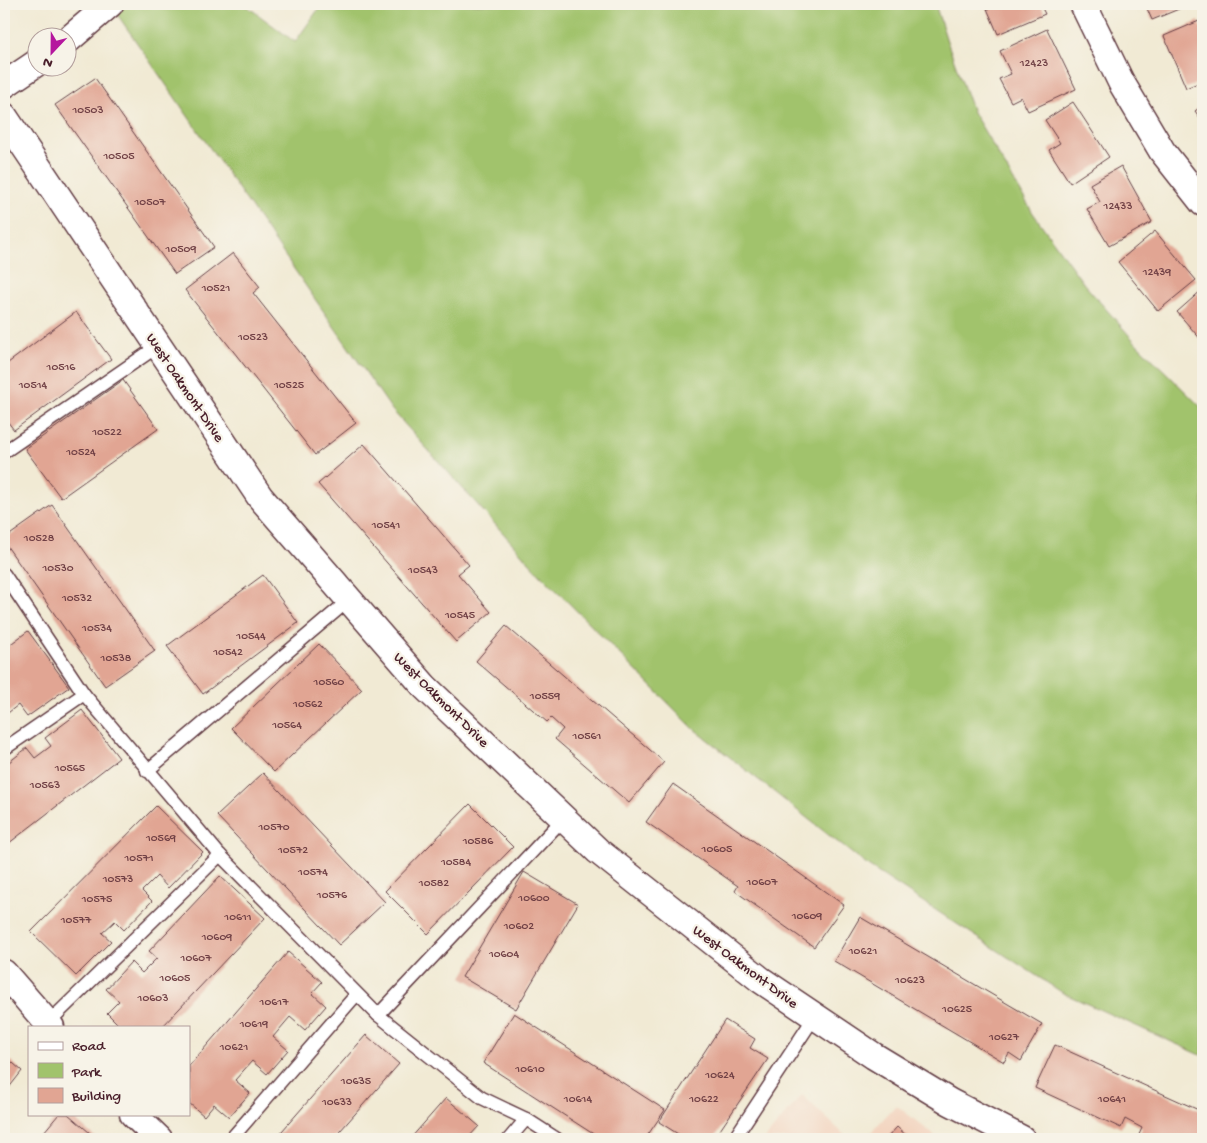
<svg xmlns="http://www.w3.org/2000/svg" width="1207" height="1143" font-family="'Gochi Hand',sans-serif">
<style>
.built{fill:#f3d4bf}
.green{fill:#a1c36c;stroke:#76714c}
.building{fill:#e1a593}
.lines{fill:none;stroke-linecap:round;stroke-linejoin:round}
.service-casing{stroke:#633d44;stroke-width:15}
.minor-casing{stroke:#633d44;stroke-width:29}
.service{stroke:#fff;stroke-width:12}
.minor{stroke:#fff;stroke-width:26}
.labels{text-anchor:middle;stroke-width:4.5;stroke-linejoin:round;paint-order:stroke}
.number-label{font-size:12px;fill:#704045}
.street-label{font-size:15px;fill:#4a1f2b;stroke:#f7f3e8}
</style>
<rect width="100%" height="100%" fill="#f7f3e8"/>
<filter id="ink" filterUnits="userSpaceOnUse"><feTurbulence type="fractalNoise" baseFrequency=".02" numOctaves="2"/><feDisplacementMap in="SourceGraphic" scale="10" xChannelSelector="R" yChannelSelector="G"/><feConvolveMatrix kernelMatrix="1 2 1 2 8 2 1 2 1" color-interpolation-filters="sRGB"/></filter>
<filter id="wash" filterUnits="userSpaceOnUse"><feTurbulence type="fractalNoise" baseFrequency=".0096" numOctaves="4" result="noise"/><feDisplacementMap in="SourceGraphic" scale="20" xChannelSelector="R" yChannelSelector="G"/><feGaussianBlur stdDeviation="1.12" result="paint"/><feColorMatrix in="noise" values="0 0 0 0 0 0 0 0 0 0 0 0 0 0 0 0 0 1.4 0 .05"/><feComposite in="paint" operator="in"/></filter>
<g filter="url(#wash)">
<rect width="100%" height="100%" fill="#f1ead4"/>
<!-- built -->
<g class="built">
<polygon points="802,1095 849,1139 765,1139"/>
<polygon points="896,1105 939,1139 865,1139"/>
</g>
<!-- green -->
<polygon class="green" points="110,4 244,4 295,42 322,4 935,4 947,41 973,112 1033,213 1084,284 1136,343 1203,409 1203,1056 1063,993 868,866 694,729 540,574 392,410"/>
<g id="blocks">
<!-- building -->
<g class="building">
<polygon points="985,4 1040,4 1045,14 998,34"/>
<polygon points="1145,4 1191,4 1152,20"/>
<polygon points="1199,21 1203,32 1203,81 1186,88 1164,36"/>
<polygon points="1047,29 1076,89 1028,111 1021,97 1011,102 999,79 1011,74 1000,51"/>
<polygon points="95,78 214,247 175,274 55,105"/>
<polygon points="1073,102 1109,157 1070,183 1049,150 1060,143 1045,120"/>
<polygon points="1203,105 1203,122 1195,111"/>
<polygon points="1121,166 1152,222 1109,246 1087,209 1100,202 1090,184"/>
<polygon points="1155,231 1196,280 1158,311 1118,262"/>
<polygon points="233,253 260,287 253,293 356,423 315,455 185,290"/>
<polygon points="1203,289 1203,342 1177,312"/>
<polygon points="76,312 111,359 14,430 4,417 4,366"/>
<polygon points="123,380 158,429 61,498 25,449"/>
<polygon points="364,444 469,565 458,574 491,612 456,642 318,484"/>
<polygon points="52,505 155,651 105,686 4,542 4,539"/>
<polygon points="263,575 298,623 203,694 167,646"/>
<polygon points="506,626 664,762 629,803 555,739 563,729 551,718 547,722 476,661"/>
<polygon points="28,631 69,687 27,717 18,705 4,716 4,649"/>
<polygon points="319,644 362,689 274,772 231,728"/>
<polygon points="82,710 119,758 4,847 4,788 9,784 4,778 4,766 27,748 35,758 51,746 45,738"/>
<polygon points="263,773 385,902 339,945 217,816"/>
<polygon points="673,784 844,905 814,947 735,891 738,886 646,822"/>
<polygon points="470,804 513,847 428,934 385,891"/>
<polygon points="156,806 203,852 168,888 157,876 142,891 152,901 124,930 115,921 102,933 111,941 76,976 31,932"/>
<polygon points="524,872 578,904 516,1009 462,977"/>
<polygon points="220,876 265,918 162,1027 121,1027 107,1013 119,1001 106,989 131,962 142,973 157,958 149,951"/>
<polygon points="860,917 1042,1024 1021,1061 1009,1053 1004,1062 834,961"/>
<polygon points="288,952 322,982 312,993 326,1006 305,1030 290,1017 273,1037 288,1050 267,1074 252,1061 235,1080 250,1093 229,1117 214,1104 204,1116 189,1103 189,1066"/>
<polygon points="514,1013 665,1110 645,1139 601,1139 483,1063"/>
<polygon points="725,1020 755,1039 750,1048 768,1059 714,1139 686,1139 659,1122"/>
<polygon points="366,1035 399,1064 333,1139 275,1139"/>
<polygon points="1055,1045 1203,1112 1203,1139 1144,1139 1138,1137 1142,1128 1125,1119 1121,1128 1035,1088"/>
<polygon points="4,1055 22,1071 4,1094"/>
<polygon points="446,1098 479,1126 467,1139 410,1139"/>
<polygon points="59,1114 68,1114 97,1139 38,1139"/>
<polygon points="897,1127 910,1139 886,1139"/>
</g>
</g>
</g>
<g filter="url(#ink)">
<use href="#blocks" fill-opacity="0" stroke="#633d44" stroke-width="1"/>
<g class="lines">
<defs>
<g id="service">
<polyline points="4,452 158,346"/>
<polyline points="4,574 84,694 220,855 378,1015 482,1098 526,1119 557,1139"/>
<polyline points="4,749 84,694"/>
<polyline points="147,771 349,600"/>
<polyline points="378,1015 564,818"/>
<polyline points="48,1023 220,855"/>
<polyline points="231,1139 356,995"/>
<polyline points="509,1139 526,1119"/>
<polyline points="734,1139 815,1016"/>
</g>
<g id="minor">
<polyline points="1083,4 1121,82 1162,151 1203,203"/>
<polyline points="68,40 110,4"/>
<polyline points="4,85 38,62"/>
<polyline points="4,116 260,497 425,687 598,851 761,980 874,1056 950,1102 1022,1139"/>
<polyline points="4,973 51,1027"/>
<polyline points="133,1114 159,1139"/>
</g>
</defs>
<!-- service casing -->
<use href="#service" class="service-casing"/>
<!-- minor casing -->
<use href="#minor" class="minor-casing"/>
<!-- service -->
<use href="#service" class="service"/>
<!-- minor -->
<use href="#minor" class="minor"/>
</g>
</g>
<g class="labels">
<!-- number labels -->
<g class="number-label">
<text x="1034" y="66">12423</text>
<text x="88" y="113">10503</text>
<text x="119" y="159">10505</text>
<text x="150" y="205">10507</text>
<text x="1118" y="209">12433</text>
<text x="181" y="252">10509</text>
<text x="1157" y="275">12439</text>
<text x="216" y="291">10521</text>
<text x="253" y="340">10523</text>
<text x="61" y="370">10516</text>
<text x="33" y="388">10514</text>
<text x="289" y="388">10525</text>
<text x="107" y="435">10522</text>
<text x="81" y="455">10524</text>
<text x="386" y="528">10541</text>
<text x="39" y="541">10528</text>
<text x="58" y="571">10530</text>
<text x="423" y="573">10543</text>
<text x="77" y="601">10532</text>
<text x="460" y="618">10545</text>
<text x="97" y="631">10534</text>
<text x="251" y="639">10544</text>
<text x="228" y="655">10542</text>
<text x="116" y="661">10538</text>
<text x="329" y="685">10560</text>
<text x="545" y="699">10559</text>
<text x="308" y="707">10562</text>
<text x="287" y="728">10564</text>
<text x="587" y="739">10561</text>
<text x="70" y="771">10565</text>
<text x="45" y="788">10563</text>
<text x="274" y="830">10570</text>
<text x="161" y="841">10569</text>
<text x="478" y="844">10586</text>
<text x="717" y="852">10605</text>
<text x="293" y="853">10572</text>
<text x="139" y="861">10571</text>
<text x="456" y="865">10584</text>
<text x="313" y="875">10574</text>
<text x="118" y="882">10573</text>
<text x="762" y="885">10607</text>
<text x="434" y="886">10582</text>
<text x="332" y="898">10576</text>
<text x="534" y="901">10600</text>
<text x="97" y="902">10575</text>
<text x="807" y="919">10609</text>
<text x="238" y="920">10611</text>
<text x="76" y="923">10577</text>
<text x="519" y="929">10602</text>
<text x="217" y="940">10609</text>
<text x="863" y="954">10621</text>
<text x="504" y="957">10604</text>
<text x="196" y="961">10607</text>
<text x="175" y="981">10605</text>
<text x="910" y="983">10623</text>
<text x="153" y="1001">10603</text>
<text x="274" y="1005">10617</text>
<text x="957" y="1012">10625</text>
<text x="254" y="1027">10619</text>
<text x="1004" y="1040">10627</text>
<text x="234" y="1050">10621</text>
<text x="530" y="1072">10610</text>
<text x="720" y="1078">10624</text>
<text x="356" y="1084">10635</text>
<text x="578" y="1102">10614</text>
<text x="704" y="1102">10622</text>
<text x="1112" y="1102">10641</text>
<text x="337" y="1105">10633</text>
</g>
<!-- street labels -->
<g class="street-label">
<text transform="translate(186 387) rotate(56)" y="5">West Oakmont Drive</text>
<text transform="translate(442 699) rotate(45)" y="5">West Oakmont Drive</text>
<text transform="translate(746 966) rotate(37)" y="5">West Oakmont Drive</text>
</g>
</g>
<!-- margin -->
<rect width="1207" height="1143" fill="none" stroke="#f7f3e8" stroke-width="20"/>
<!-- legend -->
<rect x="28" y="1026" width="162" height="90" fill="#f7f3e8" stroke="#b29e9c"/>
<rect x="38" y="1042" width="25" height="8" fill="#ffffff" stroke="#b29e9c"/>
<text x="72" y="1050" font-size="15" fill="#4a1f2b">Road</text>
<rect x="38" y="1063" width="25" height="15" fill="#a1c36c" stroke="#b29e9c"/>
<text x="72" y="1076" font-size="15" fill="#4a1f2b">Park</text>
<rect x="38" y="1088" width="25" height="15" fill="#e1a593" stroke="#b29e9c"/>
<text x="72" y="1100" font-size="15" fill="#4a1f2b">Building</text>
<!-- north arrow -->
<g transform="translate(52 52) rotate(202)"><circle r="24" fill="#f7f3e8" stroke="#b29e9c"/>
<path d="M0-4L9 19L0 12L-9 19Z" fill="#b5179e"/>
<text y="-8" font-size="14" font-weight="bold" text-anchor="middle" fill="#4a1f2b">N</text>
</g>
</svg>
